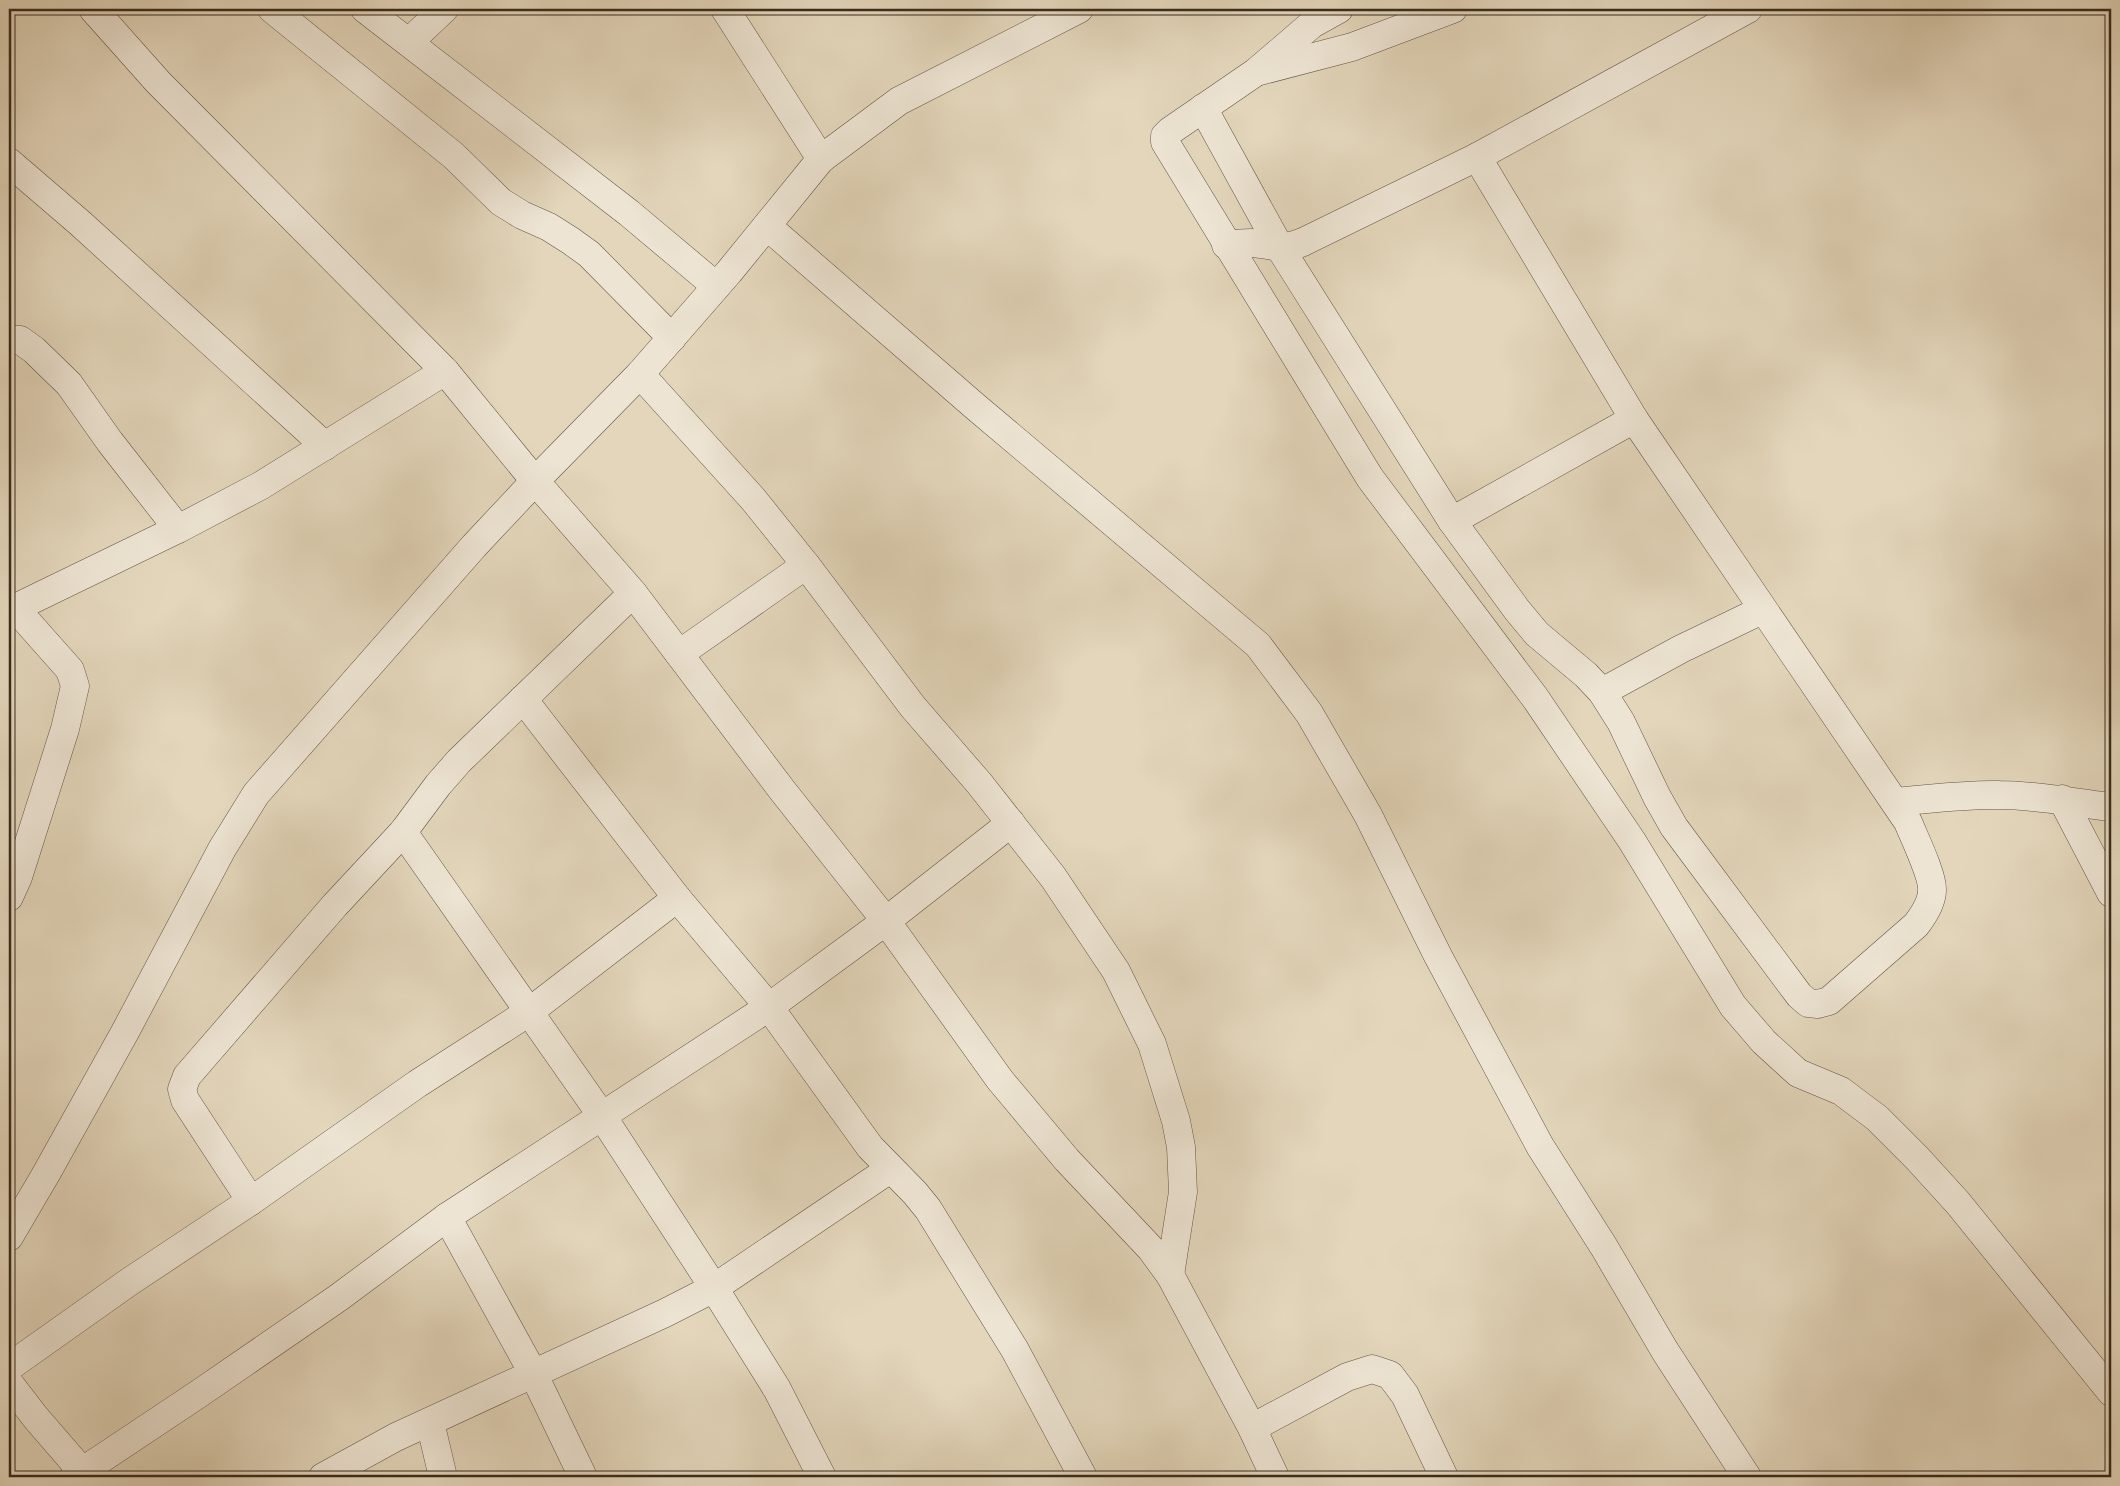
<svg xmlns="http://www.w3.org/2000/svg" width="2120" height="1486" font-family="'Sorts Mill Goudy',serif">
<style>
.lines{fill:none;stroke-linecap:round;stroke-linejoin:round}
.minor-casing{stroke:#645646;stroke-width:29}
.minor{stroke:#ede4d3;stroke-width:28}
</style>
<rect width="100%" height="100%" fill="#e3d6bb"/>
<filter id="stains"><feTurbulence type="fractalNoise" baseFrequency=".004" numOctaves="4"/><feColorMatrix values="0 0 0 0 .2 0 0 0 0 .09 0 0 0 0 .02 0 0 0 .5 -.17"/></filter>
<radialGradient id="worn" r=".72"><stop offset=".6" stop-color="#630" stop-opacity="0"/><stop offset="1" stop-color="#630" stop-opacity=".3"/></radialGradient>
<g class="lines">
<defs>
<g id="minor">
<polyline points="93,9 158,82 445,371 535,481 633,593 782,790 886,921 1000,1080 1067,1160 1151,1249 1170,1275 1252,1428 1275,1477"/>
<polyline points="272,9 454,156 501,202 522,215 549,227 571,241 589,254 672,338"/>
<polyline points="365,9 629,213 716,286"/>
<polyline points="725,9 821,159"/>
<polyline points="1339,9 1312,24 1256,72 1170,131 1165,136 1165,142 1370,478 1536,699 1632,841 1733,1006 1764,1042 1798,1073 1841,1091 1877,1118 1917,1158 1958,1203 2111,1392"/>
<polyline points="409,42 444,9"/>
<polyline points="1260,71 1352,47 1453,9"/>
<path d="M1203 108 1280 248 1452 521 1517 610 1537 634 1586 675 1602 692 1621 722 1657 797 1674 827 1799 995 1808 1003 1818 1004 1829 1001 1916 925C1923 916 1932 902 1932 890 1933 876 1914 837 1908 822L1634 419 1477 157"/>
<polyline points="9,162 80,223 325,446"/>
<polyline points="767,226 977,408 1258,645 1309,713 1368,815 1438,956 1540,1146 1604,1247 1665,1351 1747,1477"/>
<path d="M1226 245C1234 244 1243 243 1251 243 1274 244 1279 252 1303 242L1477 157 1748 9"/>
<polyline points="9,339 20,340 34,350 69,384 110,442 178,529"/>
<polyline points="640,374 753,499 806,565 913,707 979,783 1053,877 1116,971 1152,1044 1176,1121 1181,1147 1183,1192 1170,1275"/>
<polyline points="1452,521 1634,419"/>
<polyline points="9,611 178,529 260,486 445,371"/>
<polyline points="679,654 806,565"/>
<polyline points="1602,692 1681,649 1762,610"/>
<polyline points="523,699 677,898 769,1007 870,1147 915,1193 928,1209 1015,1350 1083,1477"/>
<polyline points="2062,799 2111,893"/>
<path d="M1895 802C1930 799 1965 794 2000 795 2037 795 2074 803 2111 807"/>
<polyline points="403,832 602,1116 714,1288 777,1389 822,1477"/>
<polyline points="9,897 18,877 65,729 75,686 70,670 15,608"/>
<polyline points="251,1201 185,1100 182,1089 187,1076 335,905 403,832 438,785 459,761 633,593"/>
<polyline points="447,1217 533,1373 583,1477"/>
<polyline points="9,1237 46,1174 125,1032 222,849 256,794 474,546 535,481 640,374 729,272 821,159 899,101 1079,9"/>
<polyline points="9,1367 129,1282 251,1201 417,1084 529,1012 677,898"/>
<polyline points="9,1383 36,1418 87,1477"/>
<polyline points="430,1422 443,1477"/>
<polyline points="1252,1428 1347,1377 1372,1369 1390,1375 1405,1395 1444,1477"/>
<polyline points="74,1477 197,1395 338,1298 447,1217 769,1007 886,921 1011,823"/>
<polyline points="323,1477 396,1437 665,1313 714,1288 890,1169"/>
</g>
</defs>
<!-- minor casing -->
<use href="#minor" class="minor-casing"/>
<!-- minor -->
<use href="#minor" class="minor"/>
</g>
<!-- margin -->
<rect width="2120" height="1486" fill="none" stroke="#e3d6bb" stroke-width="30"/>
<rect x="10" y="10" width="2100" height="1466" fill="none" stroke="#392c1f" stroke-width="2.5"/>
<rect x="15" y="15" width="2090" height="1456" fill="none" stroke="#392c1f"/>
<rect width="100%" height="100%" filter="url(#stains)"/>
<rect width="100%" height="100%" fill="url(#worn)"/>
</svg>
